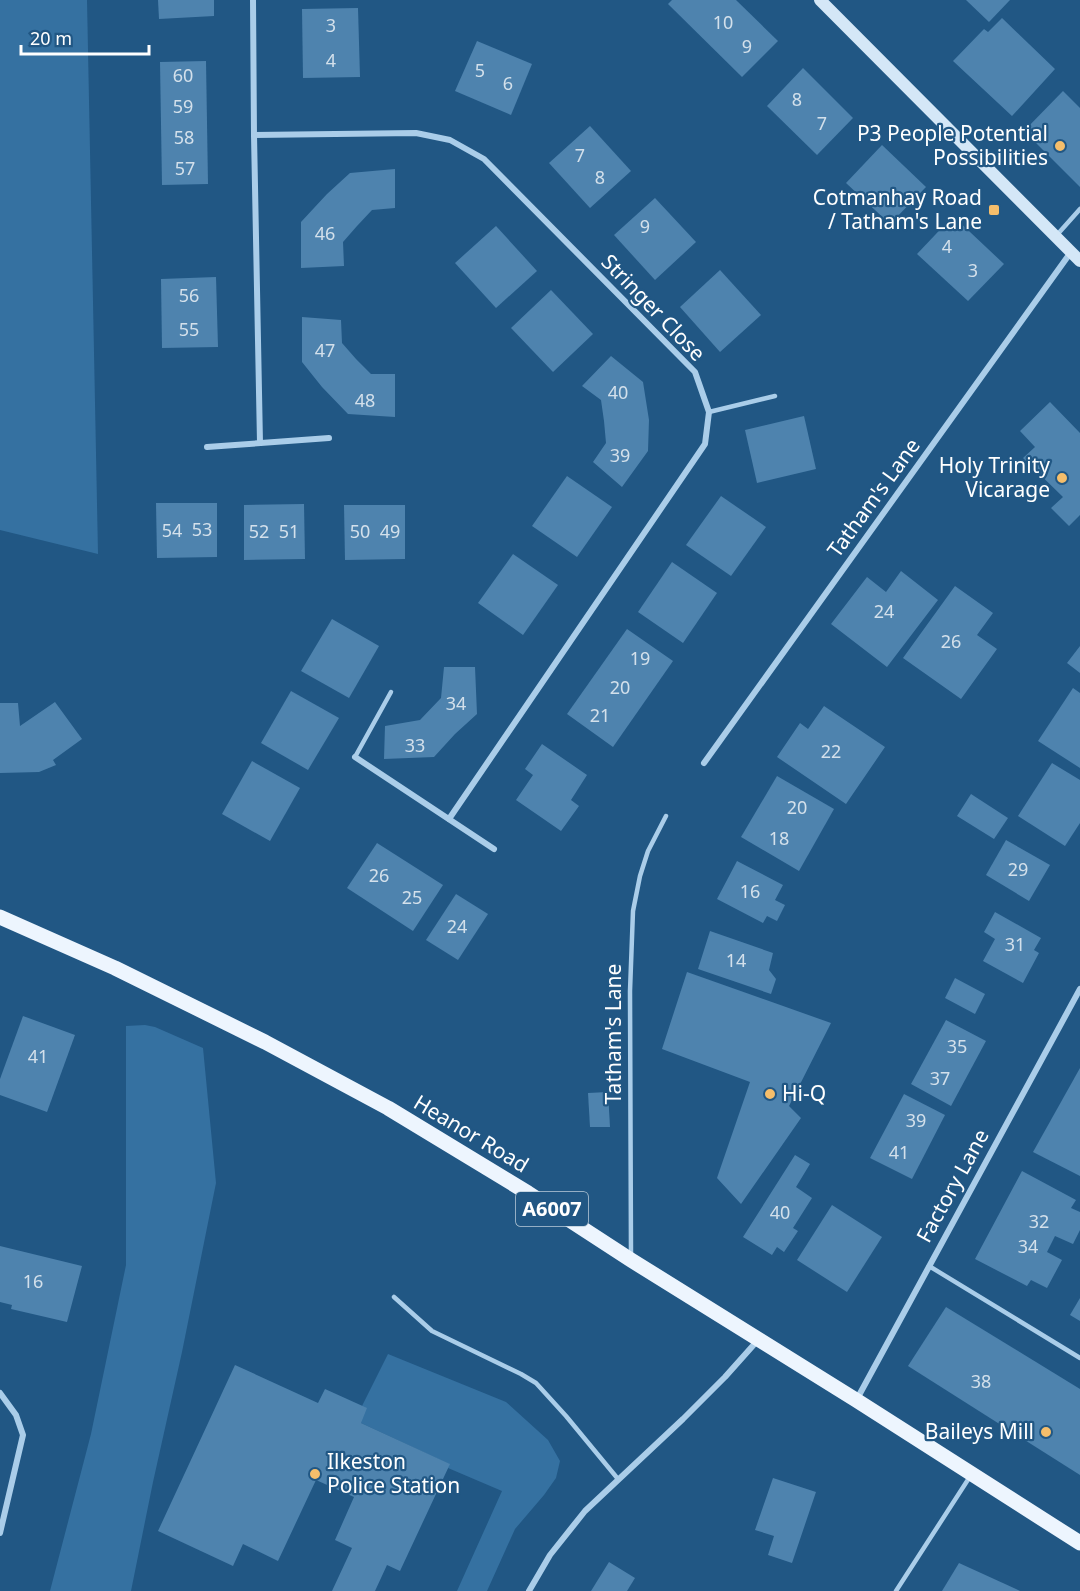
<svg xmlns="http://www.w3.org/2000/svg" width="1080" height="1591" font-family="'Noto Sans',sans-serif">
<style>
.green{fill:#3571a1}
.building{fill:#4e83ae}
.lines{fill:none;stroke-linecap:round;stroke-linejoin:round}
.lane{stroke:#aacde9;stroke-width:4.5}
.street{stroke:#aacde9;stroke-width:6}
.secondary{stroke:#d4e7f7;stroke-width:12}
.primary{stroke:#edf5fe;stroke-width:15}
.poi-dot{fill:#f5be6b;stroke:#215784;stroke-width:2}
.labels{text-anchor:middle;stroke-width:4.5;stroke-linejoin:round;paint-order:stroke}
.number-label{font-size:18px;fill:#d3e0eb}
.shield{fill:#215784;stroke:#bccdda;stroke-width:1.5}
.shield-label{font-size:20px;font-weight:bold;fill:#fff}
.poi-label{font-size:21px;fill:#fff;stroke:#215784;text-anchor:end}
.street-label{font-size:21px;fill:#fff;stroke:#215784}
</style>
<rect width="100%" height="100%" fill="#215784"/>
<!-- green -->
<g class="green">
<polygon points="0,0 87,0 98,554 0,530"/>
<polygon points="145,1025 155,1027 203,1048 216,1183 182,1352 153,1482 131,1591 50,1591 91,1434 126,1265 126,1026"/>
<polygon points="388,1354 506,1402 548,1440 560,1461 556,1478 544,1495 515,1529 487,1591 457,1591 502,1491 448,1468 449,1464 361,1423 362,1406"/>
</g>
<!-- building -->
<g class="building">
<polygon points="158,0 214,0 214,16 159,19"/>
<polygon points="672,0 736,0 778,41 742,77 668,4"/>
<polygon points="966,0 1010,0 989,22"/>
<polygon points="358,8 360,77 303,78 302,9"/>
<polygon points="1002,18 1055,69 1012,116 953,61 984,29 988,32"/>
<polygon points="477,41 532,64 511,115 455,91"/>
<polygon points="206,61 208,184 162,185 160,62"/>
<polygon points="803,68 853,118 817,155 767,106"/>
<polygon points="1063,91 1080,108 1080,187 1024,131"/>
<polygon points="590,126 631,171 590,208 549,163"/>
<polygon points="882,145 926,187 890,224 846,183"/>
<polygon points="395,169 395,208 372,210 357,226 343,242 344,266 301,268 301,222 327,194 350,173"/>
<polygon points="655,198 696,242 655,280 614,235"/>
<polygon points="953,216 1004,264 968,301 917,254"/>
<polygon points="496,226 537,271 496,308 455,263"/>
<polygon points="720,270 761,315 720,352 680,307"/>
<polygon points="216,277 218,347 162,348 161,279"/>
<polygon points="551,290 593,334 553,372 511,328"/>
<polygon points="302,317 341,320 342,343 356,359 371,374 395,374 395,417 348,414 322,387 302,362"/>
<polygon points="611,356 643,382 649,420 648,451 622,487 593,462 606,443 604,421 601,400 582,386"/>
<polygon points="1050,402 1080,433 1080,515 1069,526 1051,508 1063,497 1023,458 1035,447 1020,431"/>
<polygon points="804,416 816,469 757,483 745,430"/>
<polygon points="567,476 612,507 577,557 532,526"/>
<polygon points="721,496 766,527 731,576 686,545"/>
<polygon points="156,503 217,503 217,557 157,558"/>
<polygon points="304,504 305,559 244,560 244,505"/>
<polygon points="344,505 405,505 405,559 345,560"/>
<polygon points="513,554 558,585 523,635 478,603"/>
<polygon points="672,562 717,593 683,643 638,612"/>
<polygon points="901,571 938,600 887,667 831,624 867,577 886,592"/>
<polygon points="955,586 993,613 977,635 997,649 961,699 903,658"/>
<polygon points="332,619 379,646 349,698 301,671"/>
<polygon points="627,629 673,661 613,747 567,714"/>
<polygon points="1080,646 1080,673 1067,663"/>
<polygon points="444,667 475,667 477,714 455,734 434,757 384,759 385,726 420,720 441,698"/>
<polygon points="1073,688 1080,693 1080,768 1038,741"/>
<polygon points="291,691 339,718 308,770 261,743"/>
<polygon points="55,702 82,739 53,760 56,765 39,772 0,773 0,703 18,703 20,726"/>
<polygon points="824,706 885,747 846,804 777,757 800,723 808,729"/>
<polygon points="542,744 587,775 571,800 579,806 561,831 516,800 533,775 525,769"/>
<polygon points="252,761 300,788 270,841 222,814"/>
<polygon points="1052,763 1080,780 1080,823 1065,846 1018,816"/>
<polygon points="777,776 834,809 799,871 741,837"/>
<polygon points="971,794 1008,818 994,839 957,816"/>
<polygon points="1006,840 1050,865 1029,901 986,875"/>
<polygon points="377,843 443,885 413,931 347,888"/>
<polygon points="737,861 783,885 775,900 785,905 777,921 767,916 763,923 717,899"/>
<polygon points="456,894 488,914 458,960 426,940"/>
<polygon points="995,912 1041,938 1034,950 1039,953 1023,983 983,961 995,939 984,932"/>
<polygon points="710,931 773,953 769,970 776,979 771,994 698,969"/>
<polygon points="687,972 831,1023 789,1106 801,1118 741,1204 717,1178 750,1082 662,1049"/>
<polygon points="955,978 985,994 975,1014 945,998"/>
<polygon points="23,1016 75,1035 47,1112 0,1095 0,1079"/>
<polygon points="946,1020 986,1041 951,1106 911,1084"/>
<polygon points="1080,1068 1080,1176 1033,1152"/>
<polygon points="608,1092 610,1127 590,1127 588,1093"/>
<polygon points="904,1094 945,1115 912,1179 870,1158"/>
<polygon points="795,1155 810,1164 796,1187 812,1198 793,1228 798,1231 784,1252 777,1247 772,1255 743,1237"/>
<polygon points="1022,1171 1076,1200 1071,1208 1080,1212 1080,1230 1073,1244 1055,1236 1047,1252 1062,1260 1047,1288 1031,1280 1027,1286 975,1259"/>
<polygon points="832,1205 882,1237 847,1292 797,1260"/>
<polygon points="0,1246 82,1266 67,1322 11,1309 12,1305 0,1302"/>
<polygon points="1080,1298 1080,1321 1070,1315"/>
<polygon points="946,1307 1080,1389 1080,1475 908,1366"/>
<polygon points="235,1365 318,1403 325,1389 367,1408 361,1423 450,1464 400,1571 387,1565 375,1591 332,1591 352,1548 335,1540 354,1497 316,1480 278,1561 243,1544 233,1566 158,1531"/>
<polygon points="773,1478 816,1492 792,1563 768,1555 774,1536 755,1530"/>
<polygon points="609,1562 635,1578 627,1591 591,1591"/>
<polygon points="959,1563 1016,1589 1020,1591 942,1591"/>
</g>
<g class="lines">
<!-- lane -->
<g class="lane">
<polyline points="1056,236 1080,209"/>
<polyline points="709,412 775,396"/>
<polyline points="355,757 391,692"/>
<polyline points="631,1257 630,991 633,911 640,876 648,851 666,816"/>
<polyline points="929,1266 1080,1358"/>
<polyline points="394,1297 432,1331 521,1374 536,1383 566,1416 618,1479"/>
<polyline points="896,1591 971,1475"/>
</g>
<!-- street -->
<g class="street">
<polyline points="253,0 254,135 260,443"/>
<polyline points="254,135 416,133 450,140 484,159 695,372 709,412 705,444 449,819"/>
<polyline points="207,447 329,438"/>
<polyline points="355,757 494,849"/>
<polyline points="704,763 1071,252"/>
<polyline points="0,1393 16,1415 23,1435 0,1533"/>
<polyline points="857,1399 1080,989"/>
<polyline points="529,1591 550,1555 585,1511 683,1419 725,1377 758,1340"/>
</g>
<!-- secondary -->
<polyline class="secondary" points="820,0 1080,261"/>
<!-- primary -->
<polyline class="primary" points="0,917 115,968 265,1042 388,1108 528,1193 631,1260 856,1400 1080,1543"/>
</g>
<!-- markers -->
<g class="poi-dot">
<circle cx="1060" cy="146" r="6"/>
<rect x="988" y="204" width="12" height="12" rx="3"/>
<circle cx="1062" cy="478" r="6"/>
<circle cx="770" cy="1094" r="6"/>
<circle cx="1046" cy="1432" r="6"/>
<circle cx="315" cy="1474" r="6"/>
</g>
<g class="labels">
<!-- number labels -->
<g class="number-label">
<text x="723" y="29">10</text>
<text x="331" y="32">3</text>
<text x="747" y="53">9</text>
<text x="331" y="67">4</text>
<text x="480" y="77">5</text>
<text x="183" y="82">60</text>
<text x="508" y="90">6</text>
<text x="797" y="106">8</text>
<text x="183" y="113">59</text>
<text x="822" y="130">7</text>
<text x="184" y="144">58</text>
<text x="580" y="162">7</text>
<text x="185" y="175">57</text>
<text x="600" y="184">8</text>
<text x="645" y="233">9</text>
<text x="325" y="240">46</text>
<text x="947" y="253">4</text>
<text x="973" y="277">3</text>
<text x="189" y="302">56</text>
<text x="189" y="336">55</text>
<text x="325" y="357">47</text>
<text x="618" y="399">40</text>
<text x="365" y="407">48</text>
<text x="620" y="462">39</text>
<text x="202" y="536">53</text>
<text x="172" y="537">54</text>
<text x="259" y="538">52</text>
<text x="289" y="538">51</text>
<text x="360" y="538">50</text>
<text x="390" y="538">49</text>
<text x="884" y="618">24</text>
<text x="951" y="648">26</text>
<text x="640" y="665">19</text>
<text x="620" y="694">20</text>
<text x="456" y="710">34</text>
<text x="600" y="722">21</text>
<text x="415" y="752">33</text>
<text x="831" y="758">22</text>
<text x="797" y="814">20</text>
<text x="779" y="845">18</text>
<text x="1018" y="876">29</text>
<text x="379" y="882">26</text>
<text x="750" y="898">16</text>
<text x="412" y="904">25</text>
<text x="457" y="933">24</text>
<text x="1015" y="951">31</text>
<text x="736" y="967">14</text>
<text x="957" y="1053">35</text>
<text x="38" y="1063">41</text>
<text x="940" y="1085">37</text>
<text x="916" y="1127">39</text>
<text x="899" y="1159">41</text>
<text x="780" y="1219">40</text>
<text x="1039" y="1228">32</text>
<text x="1028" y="1253">34</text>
<text x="33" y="1288">16</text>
<text x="981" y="1388">38</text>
</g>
<!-- shield labels -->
<rect class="shield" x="516" y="1192" width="72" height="34" rx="4.5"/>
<g class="shield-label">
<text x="552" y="1216">A6007</text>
</g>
<!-- poi labels -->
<g class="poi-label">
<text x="1048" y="141">P3 People Potential<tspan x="1048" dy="24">Possibilities</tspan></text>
<text x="982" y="205">Cotmanhay Road<tspan x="982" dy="24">/ Tatham's Lane</tspan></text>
<text x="1050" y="473">Holy Trinity<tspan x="1050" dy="24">Vicarage</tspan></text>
<text x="782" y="1101" text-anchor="start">Hi-Q</text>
<text x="1034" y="1439">Baileys Mill</text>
<text x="327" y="1469" text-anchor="start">Ilkeston<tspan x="327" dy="24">Police Station</tspan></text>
</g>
<!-- street labels -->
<g class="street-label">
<text transform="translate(653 308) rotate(46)" y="7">Stringer Close</text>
<text transform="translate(874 498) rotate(-54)" y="7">Tatham's Lane</text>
<text transform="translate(614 1034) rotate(-90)" y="7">Tatham's Lane</text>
<text transform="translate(471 1134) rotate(31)" y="7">Heanor Road</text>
<text transform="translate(953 1186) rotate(-61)" y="7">Factory Lane</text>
</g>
</g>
<!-- scale -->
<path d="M21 45v9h128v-9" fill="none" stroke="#ffffff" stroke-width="3"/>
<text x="30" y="45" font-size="18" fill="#ffffff" stroke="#215784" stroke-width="4.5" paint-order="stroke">20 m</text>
</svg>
